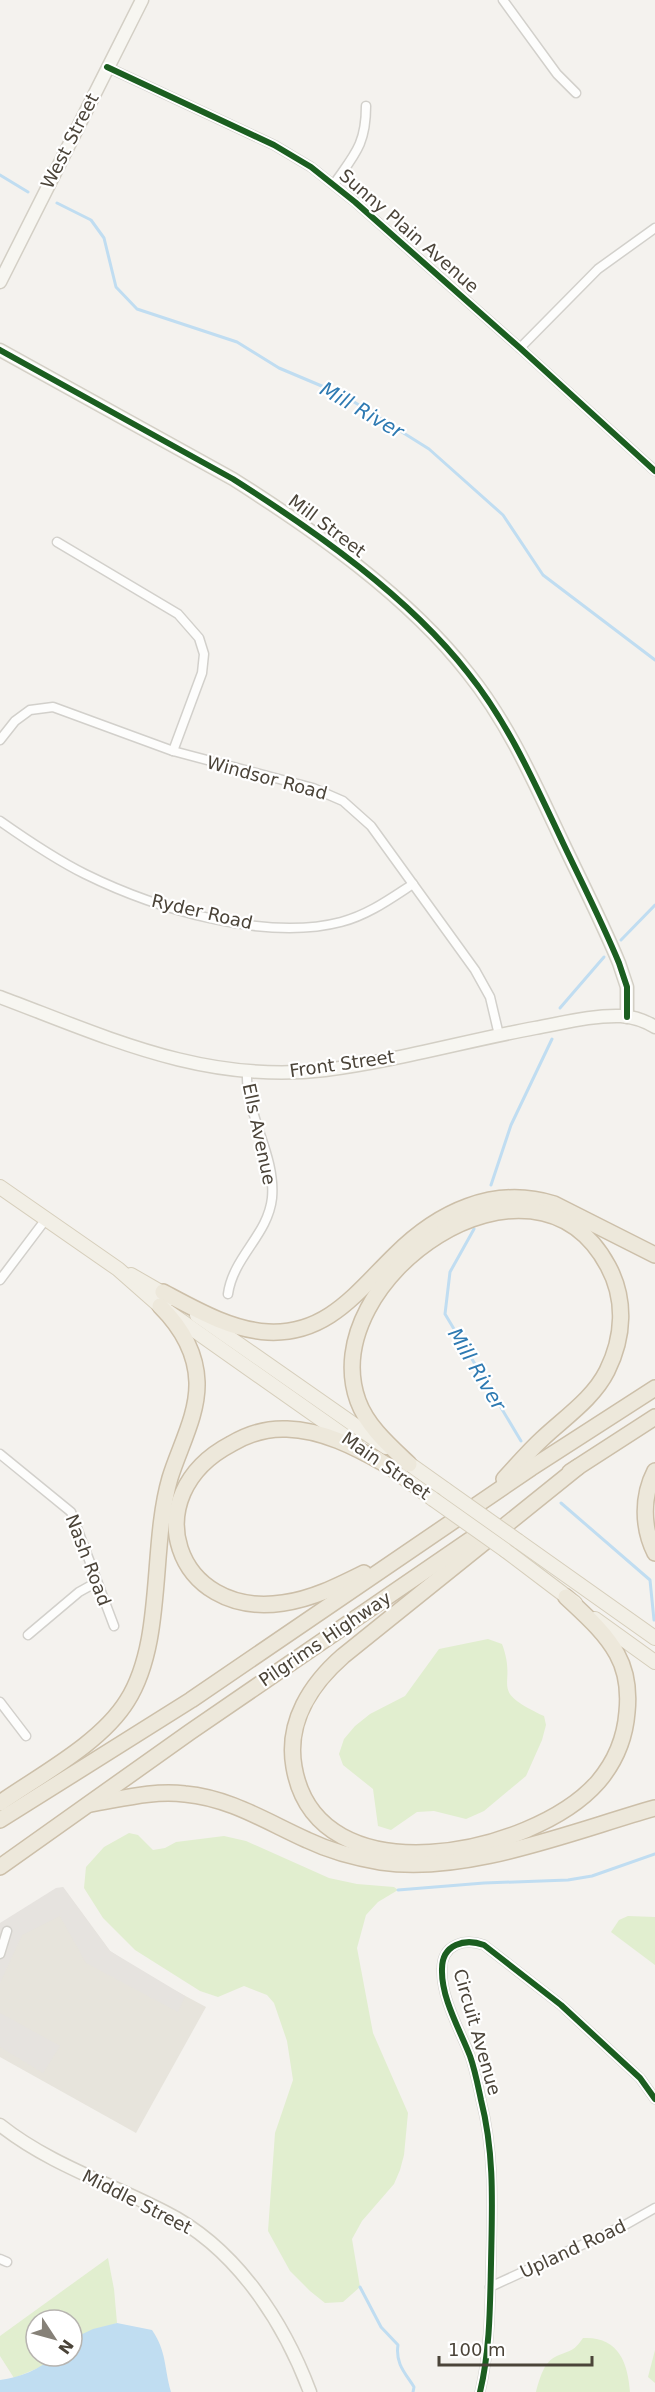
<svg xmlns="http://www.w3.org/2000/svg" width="655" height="2392" font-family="'DejaVu Sans',sans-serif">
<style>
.residential{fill:#e7e4dc}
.green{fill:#e1eecf}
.parking{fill:#e6e3df}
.water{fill:#c0ddf1}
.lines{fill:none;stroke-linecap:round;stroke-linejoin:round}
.stream{stroke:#c0ddf1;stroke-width:3}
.street-casing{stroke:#d2d0cb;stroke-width:11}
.secondary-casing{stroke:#d3cfc5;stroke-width:15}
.primary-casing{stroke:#d6cebb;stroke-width:16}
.highway-casing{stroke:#ccbfa9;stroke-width:18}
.street{stroke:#fdfdfc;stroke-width:8}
.secondary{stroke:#f7f6f1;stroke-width:12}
.primary{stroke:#f2efe6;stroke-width:14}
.highway{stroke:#ede8db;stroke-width:15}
.primary-bridge-casing{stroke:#d6cebb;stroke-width:16;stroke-linecap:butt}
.primary-bridge{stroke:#f2efe6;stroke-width:14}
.cycleway-casing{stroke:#fff;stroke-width:10}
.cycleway{stroke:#1b5e20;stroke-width:6}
.labels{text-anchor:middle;stroke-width:4.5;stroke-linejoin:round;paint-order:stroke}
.street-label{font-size:18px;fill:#4b4439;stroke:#fff}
.water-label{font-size:20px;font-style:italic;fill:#2e7ab2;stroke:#fff}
</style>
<rect width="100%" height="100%" fill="#f4f2ee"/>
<!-- residential -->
<polygon class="residential" points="63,1887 110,1951 150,1977 206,2007 136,2133 0,2057 0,1925"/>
<!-- green -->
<g class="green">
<path d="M488 1639 502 1644C519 1689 485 1688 544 1716L546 1725 542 1740 526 1776 484 1811 466 1819 434 1811 417 1812 391 1830 378 1826 373 1789 343 1765 339 1754 344 1739 355 1726 370 1714 405 1696 439 1649Z"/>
<polygon points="129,1833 138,1835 153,1850 165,1848 176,1842 224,1836 246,1841 329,1878 357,1884 394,1887 398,1890 378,1902 366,1915 357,1948 373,2033 408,2113 404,2155 400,2170 394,2184 362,2221 352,2239 360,2287 343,2302 325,2303 310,2291 290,2271 268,2231 275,2133 293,2080 287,2041 274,2003 267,1995 244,1986 218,1997 200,1991 135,1950 103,1918 84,1888 86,1867 104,1847"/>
<polygon points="628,1916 655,1917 655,1965 611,1932 619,1920"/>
<polygon points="108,2258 114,2289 117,2323 72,2340 72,2320 36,2320 36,2356 55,2356 43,2366 14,2378 0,2356 0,2336"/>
<path d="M583 2338C618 2336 628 2362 630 2392H536C539 2381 543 2363 555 2357 569 2350 573 2353 583 2338Z"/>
<polygon points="655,2350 655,2383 648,2377"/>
</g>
<!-- parking -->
<g class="parking">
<polygon points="63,1887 110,1951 185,1996 178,2012 86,1963 60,1916 22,1935 0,1983 0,1923 56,1888"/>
<polygon points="0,2013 60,2046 43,2073 0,2047"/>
</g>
<!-- water -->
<path class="water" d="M117 2323 152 2330C167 2352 164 2368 171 2392H0V2380C21 2377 38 2370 55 2356H72L74 2338 93 2329Z"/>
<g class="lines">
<!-- stream -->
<g class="stream">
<polyline points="0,175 28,192"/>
<polyline points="57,203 91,220 104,238 116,287 137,309 237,342 279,368 343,395 429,449 503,515 543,575 655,660"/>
<polyline points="621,940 655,905"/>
<polyline points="560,1008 604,957"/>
<polyline points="491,1185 511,1125 552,1039"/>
<polyline points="474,1229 450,1272 445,1314 521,1441"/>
<polyline points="561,1503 650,1580 654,1620"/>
<polyline points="398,1890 484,1883 568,1880 592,1876 655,1854"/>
<path d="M360 2287 381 2327 398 2345C395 2364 406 2374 414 2387L413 2392"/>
</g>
<defs>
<g id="street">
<polyline points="503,0 557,74 576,93"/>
<polyline points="107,67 274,145 311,167 355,202 520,348 655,471"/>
<path d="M334 184C355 154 366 144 366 106"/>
<polyline points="520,348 598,269 655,228"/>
<polyline points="57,542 178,614 199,638 204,654 202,673 173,751"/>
<polyline points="0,740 15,721 30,710 53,707 173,751 313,788 343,801 371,826 475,970 490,997 499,1035"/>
<path d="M0 821C27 840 55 859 85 874 154 908 264 942 341 922 368 915 390 899 413 884"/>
<polyline points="0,1280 46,1219"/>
<path d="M228 1294C233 1257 268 1235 272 1198 276 1154 245 1115 247 1071"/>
<polyline points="0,1454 71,1512 114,1626"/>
<polyline points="28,1635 79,1592 97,1582"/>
<polyline points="0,1702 26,1736"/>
<polyline points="0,1954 7,1931"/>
<polyline points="0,2259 7,2262"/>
<polyline points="490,2287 625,2225 655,2208"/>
<path d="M480 2392C490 2351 490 2306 491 2264 492 2208 495 2155 481 2100 478 2086 475 2070 470 2056 460 2030 441 1998 442 1969 442 1944 465 1938 484 1945L561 2005 640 2078 655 2099"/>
</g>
<g id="secondary">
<polyline points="0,282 142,0"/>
<path d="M0 350 233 479C315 531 408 596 468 673 509 724 535 784 563 843 582 883 602 922 619 963L627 987V1017"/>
<path d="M0 997C109 1038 205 1084 325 1070 396 1061 465 1041 535 1028 563 1023 592 1015 621 1016 634 1017 644 1020 655 1027"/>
<path d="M0 2125C49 2164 109 2183 165 2212 235 2247 283 2320 310 2392"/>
</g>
<g id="primary">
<polyline points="0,1187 118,1269 160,1306 356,1444"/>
<polyline points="131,1275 171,1298"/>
<polyline points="197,1315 386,1447"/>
<polyline points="376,1458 433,1499"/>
<polyline points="401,1458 446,1490"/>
<polyline points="518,1541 655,1638"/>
<polyline points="505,1550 575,1603"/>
<polyline points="595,1619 655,1662"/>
</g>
<g id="highway">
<path d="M163 1292C195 1309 231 1330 268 1332 327 1335 357 1292 395 1255 438 1212 494 1185 554 1204L655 1255"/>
<path d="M409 1464C389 1445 367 1426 358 1401 314 1279 533 1126 608 1266 626 1299 624 1337 607 1371 593 1399 564 1418 542 1439 529 1451 517 1465 504 1479"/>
<path d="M655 1471C642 1496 642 1527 655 1553"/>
<polyline points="570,1472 655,1417"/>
<path d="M364 1573C338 1586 312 1599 283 1603 175 1619 134 1495 231 1444 248 1434 267 1428 287 1429 322 1430 355 1447 385 1464"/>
<path d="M566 1597C584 1614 605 1632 617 1654 627 1672 629 1692 627 1712 625 1738 615 1762 598 1782 533 1856 317 1901 294 1767 286 1722 311 1684 343 1656L578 1467"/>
<path d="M0 1803C40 1775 101 1743 127 1701 165 1641 150 1547 170 1478 179 1448 198 1415 197 1382 196 1352 181 1327 160 1306"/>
<path d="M90 1804C121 1799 153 1790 185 1794 230 1798 267 1822 307 1840 330 1851 356 1858 381 1862 466 1875 573 1831 655 1808"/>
<polyline points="0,1820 191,1700 531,1468 655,1388"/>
<polyline points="0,1867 190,1732 470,1540"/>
</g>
</defs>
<!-- street casing -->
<use href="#street" class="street-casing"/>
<!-- secondary casing -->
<use href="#secondary" class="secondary-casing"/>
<!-- primary casing -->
<use href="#primary" class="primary-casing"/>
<!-- highway casing -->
<use href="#highway" class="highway-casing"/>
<!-- street -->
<use href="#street" class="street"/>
<!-- secondary -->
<use href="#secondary" class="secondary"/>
<!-- primary -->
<use href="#primary" class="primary"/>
<!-- highway -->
<use href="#highway" class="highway"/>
<defs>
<g id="primary-bridge">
<polyline points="446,1490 518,1541"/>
<polyline points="433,1499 505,1550"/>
</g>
</defs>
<!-- primary-bridge casing -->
<use href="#primary-bridge" class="primary-bridge-casing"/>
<!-- primary-bridge -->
<use href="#primary-bridge" class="primary-bridge"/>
<defs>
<g id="cycleway">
<polyline points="107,67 274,145 311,167 355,202 520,348 655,471"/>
<path d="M0 350 233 479C315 531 408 596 468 673 509 724 535 784 563 843 582 883 602 922 619 963L627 987V1017"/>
<path d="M480 2392C490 2351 490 2306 491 2264 492 2208 495 2155 481 2100 478 2086 475 2070 470 2056 460 2030 441 1998 442 1969 442 1944 465 1938 484 1945L561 2005 640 2078 655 2099"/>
</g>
</defs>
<!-- cycleway casing -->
<use href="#cycleway" class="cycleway-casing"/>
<!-- cycleway -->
<use href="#cycleway" class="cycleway"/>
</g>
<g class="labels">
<!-- street labels -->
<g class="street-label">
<text transform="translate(70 141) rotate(-63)" y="6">West Street</text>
<text transform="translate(409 231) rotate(41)" y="6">Sunny Plain Avenue</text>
<text transform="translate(327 526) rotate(37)" y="6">Mill Street</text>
<text transform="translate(267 778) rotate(15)" y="6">Windsor Road</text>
<text transform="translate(202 912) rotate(13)" y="6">Ryder Road</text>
<text transform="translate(342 1064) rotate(-8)" y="6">Front Street</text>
<text transform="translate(259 1134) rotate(78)" y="6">Ells Avenue</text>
<text transform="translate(386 1466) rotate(35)" y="6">Main Street</text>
<text transform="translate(88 1560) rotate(69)" y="6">Nash Road</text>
<text transform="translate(325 1639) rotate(-34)" y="6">Pilgrims Highway</text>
<text transform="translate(477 2032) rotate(74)" y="6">Circuit Avenue</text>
<text transform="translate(137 2202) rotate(27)" y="6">Middle Street</text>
<text transform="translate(573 2249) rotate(-25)" y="6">Upland Road</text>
</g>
<!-- water labels -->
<g class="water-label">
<text transform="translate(362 410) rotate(30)" y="7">Mill River</text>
<text transform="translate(477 1369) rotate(59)" y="7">Mill River</text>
</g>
</g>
<!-- north arrow -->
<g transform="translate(54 2338) rotate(126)"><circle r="28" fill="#ffffff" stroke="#b7b4b0" stroke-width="1.5"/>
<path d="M0-4.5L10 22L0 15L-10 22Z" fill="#868178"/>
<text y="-9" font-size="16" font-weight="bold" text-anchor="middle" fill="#4b4439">N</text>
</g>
<!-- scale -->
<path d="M439 2356v9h153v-9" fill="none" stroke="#4b4439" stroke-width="3"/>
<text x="448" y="2356" font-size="18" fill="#4b4439" stroke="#ffffff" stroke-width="4.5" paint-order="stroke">100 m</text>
</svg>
